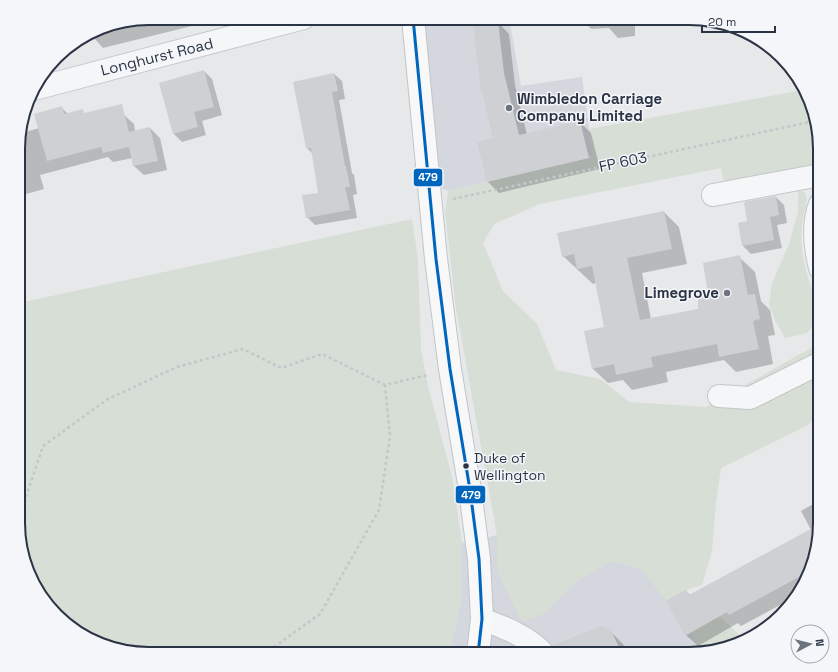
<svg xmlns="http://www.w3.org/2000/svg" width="838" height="672" font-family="'Space Grotesk',sans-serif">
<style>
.built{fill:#d4d7dd}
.green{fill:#d6ded6}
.shadow{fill:#0003}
.building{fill:#ced0d3}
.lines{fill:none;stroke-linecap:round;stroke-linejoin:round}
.minor-casing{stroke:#c4c6c8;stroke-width:24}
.major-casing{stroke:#c2c5c8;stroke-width:24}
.path{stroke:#c5c6ca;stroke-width:2.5;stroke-dasharray:3 3;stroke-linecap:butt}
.minor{stroke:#f5f6f7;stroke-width:22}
.major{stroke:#f8f8f8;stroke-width:22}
.bus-1-casing{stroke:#f4f6f9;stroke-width:6}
.bus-1{stroke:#0065bd;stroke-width:3}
.poi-dot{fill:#6c737f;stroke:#f4f6f9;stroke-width:1.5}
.bus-dot{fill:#2b3445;stroke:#f4f6f9;stroke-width:1.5}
.labels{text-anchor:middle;stroke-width:3;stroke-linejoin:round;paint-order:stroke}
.bus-label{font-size:14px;fill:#2b3445;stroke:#f4f6f9;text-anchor:start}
.street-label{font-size:15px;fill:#2b3445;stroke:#f4f6f9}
.poi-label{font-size:15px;font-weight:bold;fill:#2b3445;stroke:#f4f6f9;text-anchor:start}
.rim{fill:none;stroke:#2b3445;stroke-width:2}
.line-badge{stroke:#f4f6f9;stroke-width:1.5}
.badge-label{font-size:11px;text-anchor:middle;font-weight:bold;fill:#fff}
</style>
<rect width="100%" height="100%" fill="#e6e8ea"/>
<!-- built -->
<g class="built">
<polygon points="423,18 509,18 521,86 582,77 593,156 448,191 440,187 428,78"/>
<polygon points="629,508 686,590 705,624 698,649 699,652 689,654 448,654 451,647 462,596 462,543 497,535"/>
</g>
<!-- green -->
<g class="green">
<polygon points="804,90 810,99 820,149 820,164 725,187 721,168 540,204 494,224 483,243 503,291 537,324 556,370 600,379 629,402 706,407 820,343 820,416 806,426 721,468 716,502 712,551 702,585 686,590 666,601 642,570 613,561 580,579 544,614 522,622 497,571 497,535 456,308 445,212 448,191 589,158 593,156 589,129"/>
<path d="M798 190 805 193C809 204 803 212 802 223 801 232 801 242 802 251 805 275 815 294 819 317L807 333 785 338 775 320 769 304 772 284 789 244 798 212Z"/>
<polygon points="412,219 418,259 421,350 429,390 452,477 462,543 462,596 451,647 448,654 141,654 99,644 63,621 32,581 18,531 19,303"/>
<polygon points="702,618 722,618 744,640 739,644 699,652 691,632"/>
</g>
<!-- shadow -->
<g class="shadow">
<polygon points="149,18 203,18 204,23 103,48 95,39 93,33 107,25"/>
<polygon points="521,18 538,18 524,20"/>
<polygon points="547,18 697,18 706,21 635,26 635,36 618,38 609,28 591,29 582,19 551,23"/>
<polygon points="498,22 509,34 515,85 527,135 580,122 591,133 600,169 499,193 488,182 494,138"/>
<polygon points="204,71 212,79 222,115 202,121 206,135 182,142 174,134"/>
<polygon points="334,74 342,81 345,99 339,100 352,173 354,175 357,194 353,195 357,218 315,225 307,217 319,194 313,154 307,148 294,82"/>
<polygon points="61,107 68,114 86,121 124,115 134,124 135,131 150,128 160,138 167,170 144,175 134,166 133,158 113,162 108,157 40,175 44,189 19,196 19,134 39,128"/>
<polygon points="776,197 784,205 787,223 777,225 782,248 751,254 743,246"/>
<polygon points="664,212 679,227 687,264 642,273 651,319 699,309 709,294 739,257 755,272 761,301 770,310 775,335 768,336 773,364 736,372 724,360 666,372 668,382 632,390 623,380 608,383 592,368 605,328 596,283 593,284 563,256"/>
<polygon points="820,492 820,498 817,493"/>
<polygon points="820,500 820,531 810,573 795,597 741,626 738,623 698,646 686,635 686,591 691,596 811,530 801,511"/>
<polygon points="610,631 623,644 628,654 563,654"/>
<polygon points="697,650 699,652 692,653"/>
</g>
<!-- building -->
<g class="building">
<polygon points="498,21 504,73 519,135 580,121 589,158 487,182 477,142 493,138 482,92 481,92 473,24"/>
<polygon points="204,70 214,107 194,112 198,127 173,134 159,83"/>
<polygon points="334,73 338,91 332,92 345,166 346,166 350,187 345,187 350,210 306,218 302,195 318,193 311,148 306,148 293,82"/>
<polygon points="122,104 129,132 150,127 158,161 133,166 129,147 103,153 101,147 47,161 34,114 62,106 64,114 83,109 84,113"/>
<polygon points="776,196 779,215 770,217 774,240 742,246 738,223 747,221 744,202"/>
<polygon points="664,211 672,249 627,258 640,320 698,309 698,297 708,293 703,263 740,255 748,295 755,294 760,319 753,321 759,349 719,357 717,344 651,357 653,367 616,375 614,364 592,369 584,331 604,327 592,266 577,269 574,254 562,257 557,233"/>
<polygon points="820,524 820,531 810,571 729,615 727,612 685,636 666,601 686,590 689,595"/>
<polygon points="601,626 611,630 622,654 556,654 556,650 553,645"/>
</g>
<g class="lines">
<defs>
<g id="minor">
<polyline points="34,89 304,18"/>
<polyline points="713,195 820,175"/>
<path d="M820 268C815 248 812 224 820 204"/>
<polyline points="719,396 750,398 820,363"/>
<path d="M482 619C503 627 528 636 544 654"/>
</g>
<polyline id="major" points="413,18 436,259 450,369 470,490 479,559 482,619 478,654"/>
</defs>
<!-- minor casing -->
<use href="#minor" class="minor-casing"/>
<!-- major casing -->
<use href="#major" class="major-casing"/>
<!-- path -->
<g class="path">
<polyline points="453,199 814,121"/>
<polyline points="25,557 25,500 43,446 108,399 177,367 243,349 281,368 322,354 385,385"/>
<polyline points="264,654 320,614 379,510 390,436 385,385 428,375"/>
</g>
<!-- minor -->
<use href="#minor" class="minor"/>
<!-- major -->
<use href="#major" class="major"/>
<defs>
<polyline id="bus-1" points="413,18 436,259 450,369 470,490 479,559 482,619 478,654"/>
</defs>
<!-- bus-1 casing -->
<use href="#bus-1" class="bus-1-casing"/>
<!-- bus-1 -->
<use href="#bus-1" class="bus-1"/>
</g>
<!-- markers -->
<g class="poi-dot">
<circle cx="509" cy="108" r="4"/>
<circle cx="727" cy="293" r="4"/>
</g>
<circle class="bus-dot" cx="466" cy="466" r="3.5"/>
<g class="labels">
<!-- bus labels -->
<g class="bus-label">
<text x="474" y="463">Duke of<tspan x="474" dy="17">Wellington</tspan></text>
</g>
<!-- street labels -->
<g class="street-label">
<text transform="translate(157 57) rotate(-14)" y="5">Longhurst Road</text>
<text transform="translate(623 162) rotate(-12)" y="5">FP 603</text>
</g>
<!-- poi labels -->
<g class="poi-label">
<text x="517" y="104">Wimbledon Carriage<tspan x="517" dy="17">Company Limited</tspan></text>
<text x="719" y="298" text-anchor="end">Limegrove</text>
</g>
</g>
<!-- crop -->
<path d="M0 0H838V672H0ZM149 25H689A124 124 0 0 1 813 149V523A124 124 0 0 1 689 647H149A124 124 0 0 1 25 523V149A124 124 0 0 1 149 25Z" fill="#f4f6f9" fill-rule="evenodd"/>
<path class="rim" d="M149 25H689A124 124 0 0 1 813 149V523A124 124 0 0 1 689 647H149A124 124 0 0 1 25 523V149A124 124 0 0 1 149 25Z"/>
<g class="line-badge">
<rect x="413" y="168" width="30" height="19" rx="4" fill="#0065bd"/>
<rect x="455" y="485" width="31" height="19" rx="4" fill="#0065bd"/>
</g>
<g class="badge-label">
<text x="428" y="181">479</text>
<text x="471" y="499">479</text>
</g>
<!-- north arrow -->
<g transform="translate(810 644) rotate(83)"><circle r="19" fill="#f4f6f9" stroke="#a4a8b1"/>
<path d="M0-3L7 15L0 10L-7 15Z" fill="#6c737f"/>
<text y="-6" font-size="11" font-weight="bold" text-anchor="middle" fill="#2b3445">N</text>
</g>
<!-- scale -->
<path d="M702 26v6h73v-6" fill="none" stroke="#2b3445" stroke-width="2"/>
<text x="708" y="26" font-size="12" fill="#2b3445" stroke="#f4f6f9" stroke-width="3" paint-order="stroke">20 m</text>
</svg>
